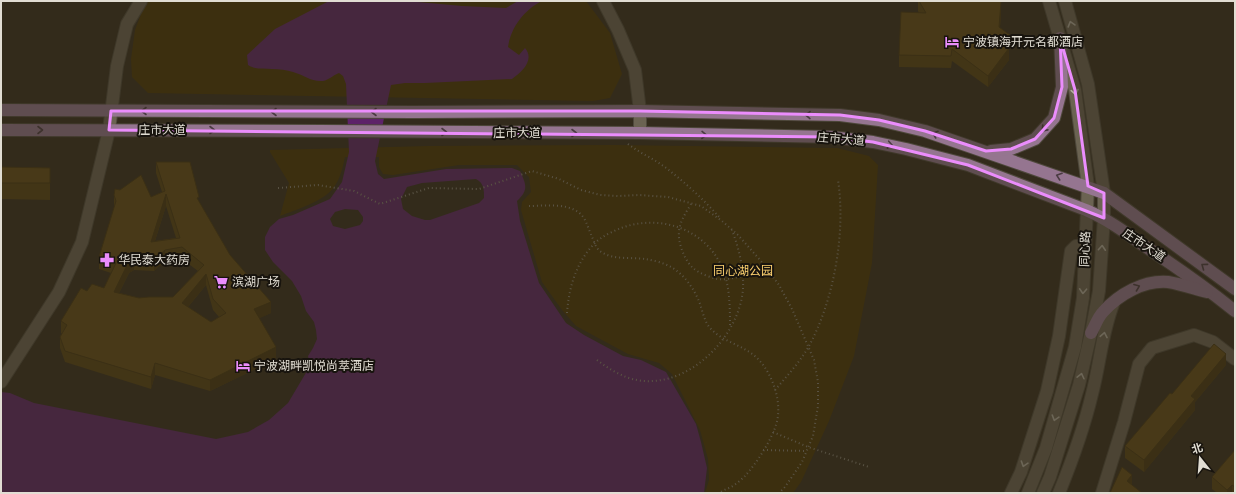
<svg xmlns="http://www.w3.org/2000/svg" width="1236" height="494" font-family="Poppins,'Noto Sans SC',sans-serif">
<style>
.green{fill:#483400}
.water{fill:#5d2268;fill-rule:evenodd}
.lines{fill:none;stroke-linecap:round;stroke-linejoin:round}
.minor-casing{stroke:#4e483b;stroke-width:14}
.major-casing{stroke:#4e483b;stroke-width:14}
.path{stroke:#888275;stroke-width:2;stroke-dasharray:1 3;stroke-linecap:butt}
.minor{stroke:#6b6352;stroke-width:12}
.major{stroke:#957590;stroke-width:12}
.wall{fill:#544011;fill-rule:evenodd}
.shaded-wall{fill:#45340e}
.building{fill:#624b14;stroke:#45340e;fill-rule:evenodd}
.oneway{stroke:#b2ac9f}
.oneway2{stroke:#4a3b42}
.marked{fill:none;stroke:#eb8dfc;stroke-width:3;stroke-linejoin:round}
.labels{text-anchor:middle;stroke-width:4;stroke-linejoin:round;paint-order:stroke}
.poi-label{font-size:12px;fill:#e1ddd3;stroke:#18140e;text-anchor:start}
.street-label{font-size:12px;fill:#e1ddd3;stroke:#18140e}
.park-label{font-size:12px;fill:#fed270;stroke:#18140e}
</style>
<rect width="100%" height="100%" fill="#332b1c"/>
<!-- green -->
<g class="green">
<polygon points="146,1 586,1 610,33 622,74 610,98 593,101 148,93 132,77 131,59 135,30"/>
<path d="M613 145 837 148 869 156 878 165 872 263 854 356 829 421 801 482 793 493H705L709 480 708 459 700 430 672 374 659 363 628 354 576 326 562 310 542 282 521 210 522 202 531 192 529 177 517 165H459L393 175 383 174 379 167V157H345C343 166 341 176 336 184 327 201 297 209 280 216L289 183 270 152V150L429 146Z"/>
</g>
<!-- water -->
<path class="water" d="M329 1H407L462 6 506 8 518 1H542C524 10 511 27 508 47L519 55 525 48C535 60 522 72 512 79L425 83H405L391 85 375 161 378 174 384 179 446 169 512 168 520 171C526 184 529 190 517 201L520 221 539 283 566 323 584 335 623 356 641 360 666 372 696 424 701 442 707 468 704 493H1V392L10 393 34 403 216 439 248 432 269 420 288 403 310 366 308 356 313 348 317 339 316 330 314 322 306 311 301 296 292 281 273 262 265 250V237L270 227 279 219 293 215 330 199 342 182 349 152 346 84 343 76 339 73C333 75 329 80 323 81 311 82 304 75 293 72 287 70 279 69 272 69 263 68 256 70 248 65L247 55 275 29ZM476 179C484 183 484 190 484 198L479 203 430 220H425L412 216 403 209 401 199 407 187 422 183ZM345 209 358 210 363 217V221L360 225 345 229 333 226 330 219 335 212Z"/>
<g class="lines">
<defs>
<g id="minor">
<polyline points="603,1 618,30 635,70 640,111 640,133"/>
<polyline points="1,382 59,292 82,242 109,130 117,66 127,24 141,1"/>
<polyline points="1011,493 1021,472 1047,391 1059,336 1071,251 1076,246 1085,245"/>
<polyline points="1028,493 1046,448 1075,347 1083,298 1088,186 1075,90 1049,1"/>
<polyline points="1043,493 1050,477 1079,385 1091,333 1099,291 1104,218 1104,193 1088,84 1065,1"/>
<path d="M1059 493C1072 461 1084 428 1092 394 1100 364 1102 331 1114 302"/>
<polyline points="1102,493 1124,422 1139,364 1152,348 1194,335 1213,342 1235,359"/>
</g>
<g id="major">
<polyline points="1,110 413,112 640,111 840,115 879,120 925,131 1104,193 1235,289"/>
<path d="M1 130 323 131 640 133 830 137 873 142 906 149 968 165 1086 210C1107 219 1125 232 1143 245 1175 266 1205 287 1235 311"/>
<polyline points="991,151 1011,149 1035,139 1054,118 1062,87 1060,38"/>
<path d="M1091 333C1095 326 1098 317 1103 312 1119 294 1144 280 1168 282 1181 284 1195 289 1207 292"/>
</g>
</defs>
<!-- minor casing -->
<use href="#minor" class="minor-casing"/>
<!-- major casing -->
<use href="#major" class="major-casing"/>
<!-- path -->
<g class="path">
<path d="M628 144C641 154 657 160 670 171 688 185 705 201 720 218"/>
<polyline points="278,188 318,185 354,191 380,204 429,188 479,189 532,171 559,179 581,190 600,195 618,196 639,195 668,197 701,206 722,221 738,235 761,261 779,285 792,309 814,360 818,382 818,406 813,436 802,462 785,487 779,493"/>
<path d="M691 204C687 211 682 218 680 226 676 238 683 258 692 267 698 273 709 277 717 279 726 280 734 278 742 276"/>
<path d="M529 206C546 206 575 201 585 220 588 226 590 233 593 239 595 245 598 251 603 253 616 260 631 257 645 259 653 260 664 263 671 267 685 275 695 290 700 304 703 313 705 323 711 329 724 343 745 345 759 360 773 375 783 404 776 425 771 441 756 464 745 476 741 480 735 485 731 487 727 489 723 490 720 493"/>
<path d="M567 313C569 287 576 263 594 244 599 239 605 235 612 232 649 213 699 223 720 263 730 282 730 306 730 328"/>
<path d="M597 360C606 367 616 373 626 377 680 397 739 341 743 289 744 268 739 249 732 230"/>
<path d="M775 390C787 376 800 362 809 346 834 300 846 232 838 180"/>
<polyline points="773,432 808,447 869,467"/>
<polyline points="763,450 807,451"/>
</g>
<!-- minor -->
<use href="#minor" class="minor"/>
<!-- major -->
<use href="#major" class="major"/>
</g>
<!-- wall -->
<g class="wall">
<polygon points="918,1 1000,1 1001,13 1000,28 1010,47 1009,48 1009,60 988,87 952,61 951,68 899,67 899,55 919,13 918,11"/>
<path d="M156 162 199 202 230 255 271 313 259 318 276 359 210 391 155 375 151 389 65 362 60 348V337L62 333H61V321L87 291 104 288 111 273 99 269V257L114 208V195L120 190 151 197 162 192 156 173ZM166 206 176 238 155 241ZM182 259 198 271 173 297 139 298 119 293 129 273 134 270 154 271 165 261ZM206 285 213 310 219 317 211 322 188 307Z"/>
<polygon points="1,167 50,168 50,200 1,199"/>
<polygon points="1226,365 1195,402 1195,410 1144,472 1125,458 1125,446 1172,394"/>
<polygon points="1235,450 1235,493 1217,493 1212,489 1212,477"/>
</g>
<!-- shaded-wall -->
<g class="shaded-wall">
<polygon points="1001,2 1001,13 999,38 999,27"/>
<polygon points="1010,35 1010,47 1002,56 1002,44"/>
<polygon points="1009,48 1009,60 988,87 988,76"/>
<polygon points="166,194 166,206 151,253 151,242"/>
<polygon points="165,250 165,261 154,271 154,260"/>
<polygon points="134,259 134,270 129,273 114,303 114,292 129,261"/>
<polygon points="206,274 206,285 182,314 182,303"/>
<polygon points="271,302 271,313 254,321 254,309"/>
<polygon points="276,347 276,359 210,391 210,380"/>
<polygon points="1226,354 1226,365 1195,402 1195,410 1144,472 1144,460 1191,396"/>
<polygon points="155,363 155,375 151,389 151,377"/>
<polygon points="1132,475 1132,486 1127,481"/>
<polygon points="1232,485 1232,493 1227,493 1227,490"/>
</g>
<!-- building -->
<g class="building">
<polygon points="919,1 1000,1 1001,2 999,27 1010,35 1002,44 1009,48 988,76 952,49 951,56 899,55 901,12 926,13"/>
<path d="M156 162H190L199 197 197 198 230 255 271 302 254 309 276 347 210 380 155 363 151 377 65 351 60 337 67 325 61 321 81 288 87 291 92 284 104 288 116 263 99 257 116 201 114 195 115 189 120 190 141 175 151 197 165 191ZM166 194 180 238 151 242ZM182 247 204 265 173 297H149L139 298 114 292 129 261 134 259 154 260 165 250ZM206 274 213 299 226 313 211 322 182 303Z"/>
<polygon points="1,167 50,168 50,183 1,183"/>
<polygon points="1214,344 1226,354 1191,396 1195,399 1144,460 1125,446 1170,393 1172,394"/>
<polygon points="1235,450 1235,487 1232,485 1227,490 1212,477"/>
<polygon points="1122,467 1132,475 1127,481 1142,493 1110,493"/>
</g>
<!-- one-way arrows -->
<defs><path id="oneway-chevron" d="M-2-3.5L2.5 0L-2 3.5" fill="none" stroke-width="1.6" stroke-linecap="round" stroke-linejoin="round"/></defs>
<g class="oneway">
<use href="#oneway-chevron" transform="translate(1071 24) rotate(-106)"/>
<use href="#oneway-chevron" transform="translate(1075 92) rotate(80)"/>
<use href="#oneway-chevron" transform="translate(1102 248) rotate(-86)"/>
<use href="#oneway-chevron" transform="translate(1083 291) rotate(93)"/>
<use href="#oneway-chevron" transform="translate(1104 335) rotate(-79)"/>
<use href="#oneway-chevron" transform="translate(1081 376) rotate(-77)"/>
<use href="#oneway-chevron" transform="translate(1055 418) rotate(107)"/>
<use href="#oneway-chevron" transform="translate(1024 464) rotate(108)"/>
</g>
<g class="oneway2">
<use href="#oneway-chevron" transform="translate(144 111) rotate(-180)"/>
<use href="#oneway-chevron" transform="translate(274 112) rotate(-180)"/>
<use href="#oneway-chevron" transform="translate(374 112) rotate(-180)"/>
<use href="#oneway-chevron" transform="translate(808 115) rotate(-179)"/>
<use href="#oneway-chevron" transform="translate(1044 129) rotate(132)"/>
<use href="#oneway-chevron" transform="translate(40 130)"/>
<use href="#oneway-chevron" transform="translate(212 130)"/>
<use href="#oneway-chevron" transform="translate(444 132)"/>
<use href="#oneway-chevron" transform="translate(574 133)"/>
<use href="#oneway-chevron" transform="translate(935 134) rotate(-161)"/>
<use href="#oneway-chevron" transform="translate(704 135) rotate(1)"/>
<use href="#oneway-chevron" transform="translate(890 145) rotate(11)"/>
<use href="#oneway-chevron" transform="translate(1059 176) rotate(-161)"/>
<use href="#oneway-chevron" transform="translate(1204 266) rotate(-144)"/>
<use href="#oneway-chevron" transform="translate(1137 287) rotate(-21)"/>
</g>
<!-- marked area -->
<path d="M0 0H1236V494H0ZM1060 38 1075 90 1088 186 1104 193V218L968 165 873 142 830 137 109 130 111 111H640L840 115 879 120 925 131 986 151 1011 149 1035 139 1054 118 1062 87Z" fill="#332b1c" fill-opacity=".55" fill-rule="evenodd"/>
<path class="marked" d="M1060 38 1075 90 1088 186 1104 193V218L968 165 873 142 830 137 109 130 111 111H640L840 115 879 120 925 131 986 151 1011 149 1035 139 1054 118 1062 87Z"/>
<!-- icons -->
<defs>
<symbol id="hotel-bare" viewBox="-9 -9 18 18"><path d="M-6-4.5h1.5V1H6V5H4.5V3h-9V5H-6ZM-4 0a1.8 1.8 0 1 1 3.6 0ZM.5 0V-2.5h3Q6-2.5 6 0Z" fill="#eb8dfc" stroke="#18140e" stroke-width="2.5" paint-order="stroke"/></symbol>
<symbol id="pharmacy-bare" viewBox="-9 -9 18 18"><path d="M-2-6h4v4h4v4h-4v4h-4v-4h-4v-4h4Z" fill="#eb8dfc" stroke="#18140e" stroke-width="2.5" paint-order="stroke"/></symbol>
<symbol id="supermarket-bare" viewBox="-9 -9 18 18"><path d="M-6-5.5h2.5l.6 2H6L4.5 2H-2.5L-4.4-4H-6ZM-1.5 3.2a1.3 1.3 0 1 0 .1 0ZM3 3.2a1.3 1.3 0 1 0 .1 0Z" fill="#eb8dfc" stroke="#18140e" stroke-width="2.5" paint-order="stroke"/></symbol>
</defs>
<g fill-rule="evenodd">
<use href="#hotel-bare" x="942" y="32" width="20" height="20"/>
<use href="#pharmacy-bare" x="97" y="250" width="20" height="20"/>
<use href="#supermarket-bare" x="211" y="272" width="20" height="20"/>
<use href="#hotel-bare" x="233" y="356" width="20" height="20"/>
</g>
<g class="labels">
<!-- poi labels -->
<g class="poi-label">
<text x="963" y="46">宁波镇海开元名都酒店</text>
<text x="118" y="264">华民泰大药房</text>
<text x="232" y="286">滨湖广场</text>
<text x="254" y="370">宁波湖畔凯悦尚萃酒店</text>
</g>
<!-- street labels -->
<g class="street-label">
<text x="162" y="134">庄市大道</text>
<text x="517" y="137">庄市大道</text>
<text transform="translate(841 139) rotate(5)" y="4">庄市大道</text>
<text transform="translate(1144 245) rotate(34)" y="4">庄市大道</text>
<text transform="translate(1085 249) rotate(-88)" y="4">同心路</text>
</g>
<!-- park labels -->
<g class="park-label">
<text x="743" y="275">同心湖公园</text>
</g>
</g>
<!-- border -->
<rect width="1236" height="494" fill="none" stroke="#e1ddd3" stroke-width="4"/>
<!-- north arrow -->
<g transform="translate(1200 458) rotate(343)" stroke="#18140e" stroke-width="3" paint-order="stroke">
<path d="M0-3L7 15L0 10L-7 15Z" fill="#e1ddd3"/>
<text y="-6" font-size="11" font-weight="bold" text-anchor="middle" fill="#e1ddd3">北</text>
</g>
</svg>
